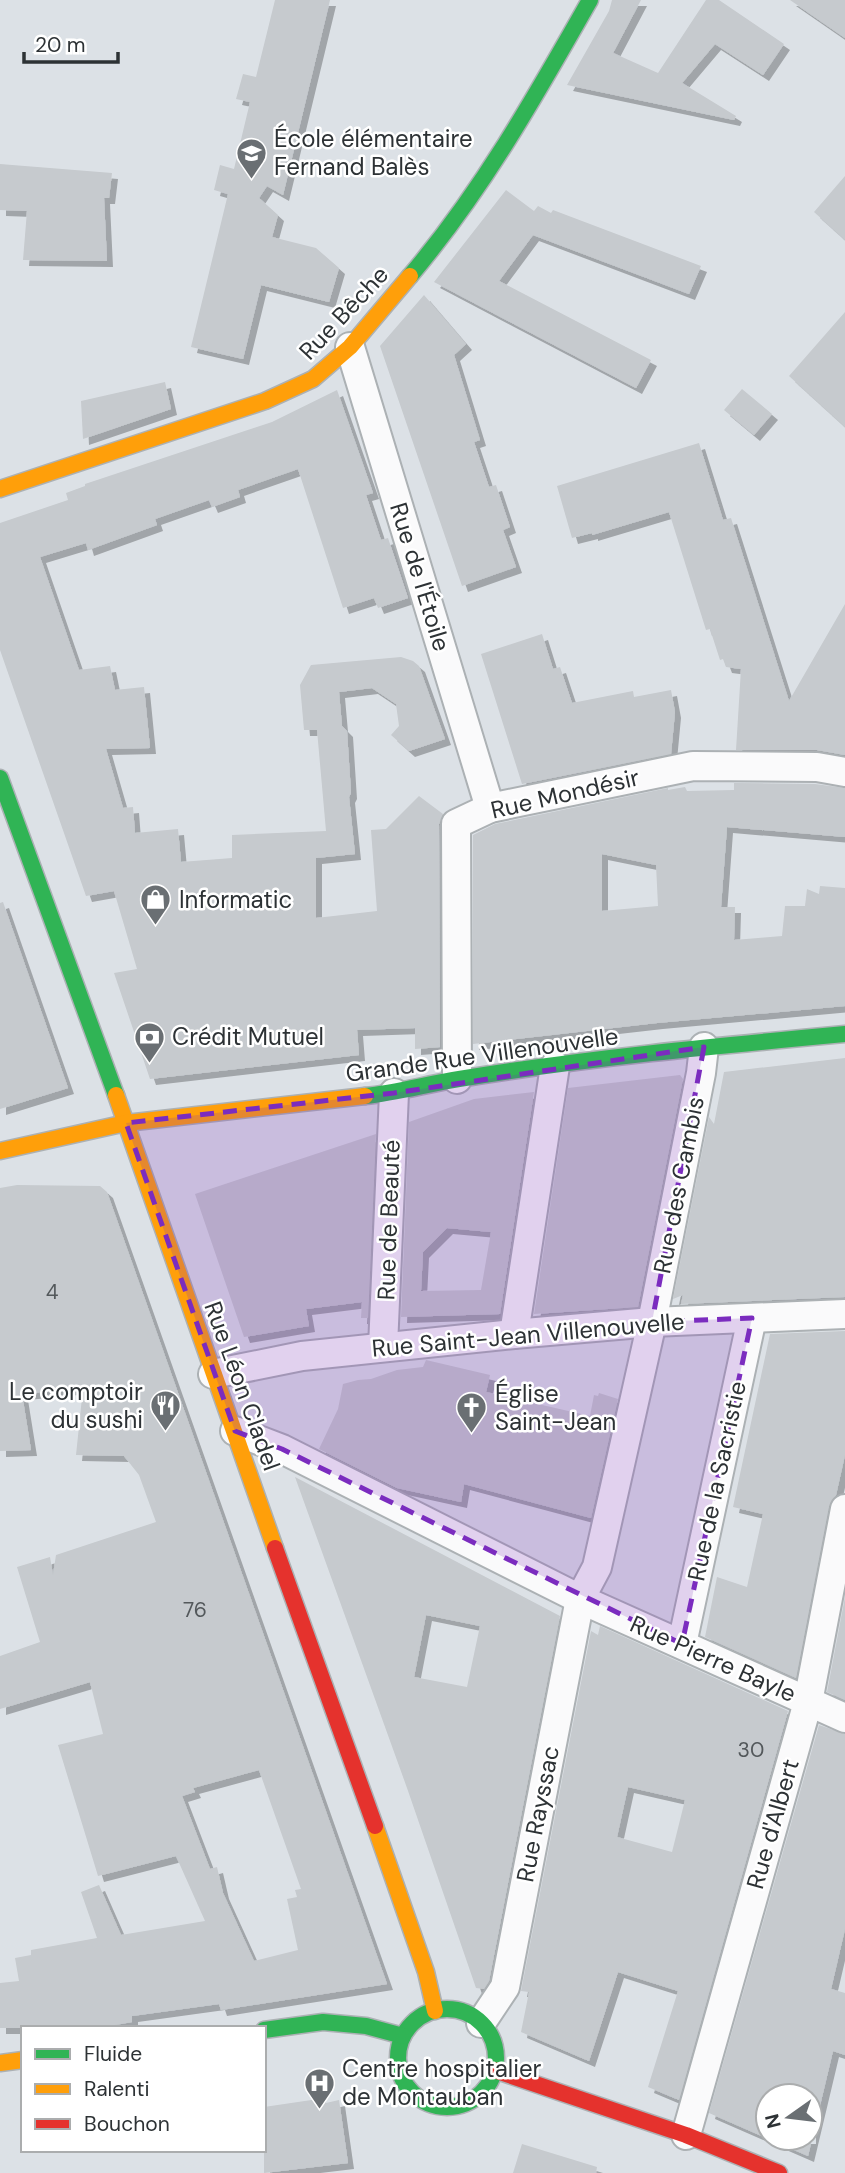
<svg xmlns="http://www.w3.org/2000/svg" width="845" height="2173" font-family="'DM Sans',sans-serif">
<style>
.building{fill:#c6cace;fill-rule:evenodd;filter:url(#shadow)}
.lines{fill:none;stroke-linecap:round;stroke-linejoin:round}
.street-casing{stroke:#acb1b4;stroke-width:32}
.fast-casing{stroke:#acb1b4;stroke-width:19}
.slow-casing{stroke:#acb1b4;stroke-width:19}
.jam-casing{stroke:#acb1b4;stroke-width:19}
.street{stroke:#fafafb;stroke-width:28}
.fast{stroke:#30b455;stroke-width:16}
.slow{stroke:#ff9f0a;stroke-width:16}
.jam{stroke:#e5322d;stroke-width:16}
.marked{fill:#7b2cbf;fill-opacity:0.2;stroke:#7b2cbf;stroke-width:5;stroke-dasharray:14 9;stroke-linejoin:round}
.labels{text-anchor:middle;stroke-width:5;stroke-linejoin:round;paint-order:stroke}
.number-label{font-size:21px;fill:#53585b}
.poi-label{font-size:24px;fill:#2d3235;stroke:#fff;text-anchor:start}
.street-label{font-size:24px;fill:#2d3235;stroke:#fff}
</style>
<defs>
<filter id="shadow"><feDropShadow dx="6" dy="6" stdDeviation="0" flood-color="#0004"/></filter>
</defs>
<rect width="100%" height="100%" fill="#dce1e6"/>
<!-- building -->
<g class="building">
<polygon points="275,0 330,0 283,195 267,186 259,198 278,215 272,237 316,248 339,268 329,302 261,285 243,359 191,347 228,194 214,190 220,165 234,169 250,102 236,99 243,74 256,77"/>
<polygon points="612,0 641,0 613,53 658,73 706,0 719,0 784,44 763,75 715,44 682,83 736,116 734,120 567,85 609,11"/>
<polygon points="790,0 845,0 845,38"/>
<polygon points="0,164 112,173 109,198 104,198 107,261 23,260 27,211 0,210"/>
<polygon points="845,176 845,240 814,212"/>
<polygon points="506,190 534,211 538,206 551,213 553,210 701,266 689,294 533,235 499,281 651,360 636,388 434,282"/>
<polygon points="424,295 466,344 454,355 480,440 474,442 489,487 496,485 510,527 503,530 516,567 462,586 380,346"/>
<polygon points="845,312 845,427 789,376"/>
<polygon points="165,382 171,409 83,439 81,401"/>
<polygon points="742,389 772,414 754,435 724,410"/>
<polygon points="337,390 373,493 366,495 381,540 388,538 408,598 378,608 374,598 343,608 298,469 238,490 240,497 212,507 209,500 155,519 157,525 88,550 86,543 40,557 79,670 110,666 115,690 144,687 150,748 106,749 123,808 133,807 135,833 178,829 181,862 232,858 232,835 326,831 317,730 304,730 300,685 311,665 401,657 413,661 419,666 445,739 409,751 391,735 399,726 396,704 372,688 339,692 342,726 347,731 351,793 349,797 355,854 316,858 316,918 377,911 371,830 386,829 419,796 443,814 439,824 440,1047 415,1049 415,1028 357,1030 359,1055 150,1079 114,973 137,969 114,891 86,896 0,650 0,523 68,500 66,493 85,486 85,484 272,422"/>
<polygon points="699,443 723,520 731,518 789,701 845,604 845,755 817,750 736,750 741,669 726,667 723,659 720,660 710,629 706,630 669,512 592,535 592,533 572,538 557,486"/>
<polygon points="542,634 553,669 560,667 572,703 633,691 634,697 671,690 675,712 671,754 522,784 481,654"/>
<path d="M734 783 815 784 845 788V837L727 827 721 907H735L734 940 782 936 785 906H805L807 889 819 894 820 886 845 888V1006L657 1023 473 1044V835L495 824 668 788V790L685 787 687 791 734 790ZM602 854 656 865 658 906 602 911Z"/>
<polygon points="3,902 68,1088 0,1109 0,903"/>
<polygon points="845,1058 845,1297 681,1304 683,1295 673,1299 709,1117 714,1124 724,1072"/>
<polygon points="680,1075 683,1079 638,1307 534,1314 568,1088"/>
<path d="M534 1092 500 1314 401 1317 409 1122 474 1099ZM447 1228 491 1232 481 1290 421 1291 423 1252Z"/>
<polygon points="376,1134 368,1318 361,1318 362,1302 306,1309 309,1326 244,1337 195,1194"/>
<path d="M17 1185 100 1186 107 1192 387 1984 221 2010 219 2004 132 2016V2022L98 2028H0V1983L19 1981 15 1958 31 1955V1950L97 1938 81 1892 99 1885 121 1935 205 1921 176 1856 98 1876 58 1745 103 1734 90 1682 0 1709V1656L40 1642 17 1567 50 1557 53 1575 56 1555 156 1522 139 1475 124 1456 76 1455 83 1388 22 1394 31 1450 0 1451V1188ZM259 1770 301 1889 295 1890 297 1897 287 1899 298 1950 254 1961 223 1893 217 1867 210 1869 182 1796 195 1792 193 1788Z"/>
<polygon points="845,1331 845,1455 836,1495 829,1506 796,1678 705,1637 717,1577 747,1587 763,1514 733,1507 770,1334"/>
<polygon points="426,1360 490,1375 486,1392 590,1416 594,1395 598,1396 599,1393 618,1399 591,1518 464,1484 461,1502 397,1488 319,1449 338,1409 343,1384 358,1380 371,1379 397,1370 423,1367"/>
<path d="M295 1477 560 1616 489 1981 484 1989 476 1988 407 1788ZM426 1615 480 1626 467 1687 414 1677Z"/>
<polygon points="845,1597 845,1700 827,1692"/>
<path d="M600 1626 788 1711 679 2100 648 2087 678 1991 618 1972 589 2061 521 2032 529 1992 521 1991 591 1631 598 1635ZM628 1787 685 1800 672 1852 617 1837Z"/>
<path d="M819 1725 845 1734V1929L831 1989 845 1993V2055L833 2051 808 2156 709 2113ZM768 2096H810V2138H768Z"/>
<polygon points="325,2098 326,2103 339,2100 348,2163 264,2173 264,2107"/>
<polygon points="522,2144 597,2167 596,2173 513,2173"/>
</g>
<g class="lines">
<defs>
<g id="street">
<polyline points="350,347 490,808"/>
<polyline points="457,1079 456,824 490,808 693,766 817,767 845,772"/>
<polyline points="514,1334 555,1066"/>
<polyline points="383,1347 394,1093"/>
<polyline points="213,1374 302,1356 514,1334 652,1322 845,1314"/>
<polyline points="235,1431 282,1449 580,1599 845,1718"/>
<polyline points="682,1644 752,1318"/>
<polyline points="481,2023 505,1987 580,1599 597,1567 652,1322 701,1073 704,1047"/>
<polyline points="686,2135 808,1702 845,1509"/>
</g>
<g id="fast">
<path d="M410 276C482 191 535 97 590 0"/>
<polyline points="0,778 116,1095"/>
<path d="M365 1096C397 1093 427 1084 459 1079 587 1058 716 1046 845 1034"/>
<circle cx="447" cy="2058" r="49"/>
<polyline points="264,2030 323,2022 366,2026 403,2036"/>
</g>
<g id="slow">
<polyline points="0,489 265,401 313,379 350,347 410,276"/>
<polyline points="116,1095 275,1548"/>
<polyline points="0,1151 126,1123 365,1096"/>
<polyline points="375,1826 426,1972 435,2011"/>
<polyline points="0,2063 23,2060"/>
</g>
<g id="jam">
<polyline points="275,1548 375,1826"/>
<polyline points="494,2070 686,2135 779,2173"/>
</g>
</defs>
<!-- street casing -->
<use href="#street" class="street-casing"/>
<!-- fast casing -->
<use href="#fast" class="fast-casing"/>
<!-- slow casing -->
<use href="#slow" class="slow-casing"/>
<!-- jam casing -->
<use href="#jam" class="jam-casing"/>
<!-- street -->
<use href="#street" class="street"/>
<!-- fast -->
<use href="#fast" class="fast"/>
<!-- slow -->
<use href="#slow" class="slow"/>
<!-- jam -->
<use href="#jam" class="jam"/>
</g>
<!-- marked area -->
<path class="marked" d="M704 1047 652 1322 752 1318 682 1644 282 1449 235 1431 126 1123 394 1093Z"/>
<!-- icons -->
<defs>
<symbol id="school-pin" viewBox="-11 -11 22 30"><path d="M0 17L-7.5 6A9.5 9.5 0 1 1 7.5 6Z" fill="#6a6f73" stroke="#fff"/><path d="M0-5L7-2L0 1L-7-2ZM-4 1L0 2.5L4 1V4Q0 6-4 4Z" fill="#fff"/></symbol>
<symbol id="shop-pin" viewBox="-11 -11 22 30"><path d="M0 17L-7.5 6A9.5 9.5 0 1 1 7.5 6Z" fill="#6a6f73" stroke="#fff"/><path d="M-5-2.5h2.3a2.7 3.5 0 0 1 5.4 0H5L5.5 6h-11ZM-1.5-2.5h3a1.5 2.3 0 0 0-3 0Z" fill="#fff"/></symbol>
<symbol id="bank-pin" viewBox="-11 -11 22 30"><path d="M0 17L-7.5 6A9.5 9.5 0 1 1 7.5 6Z" fill="#6a6f73" stroke="#fff"/><path d="M-6-4H6V4H-6ZM0-2.3a2.3 2.3 0 1 0 0 4.6a2.3 2.3 0 1 0 0-4.6Z" fill="#fff"/></symbol>
<symbol id="restaurant-pin" viewBox="-11 -11 22 30"><path d="M0 17L-7.5 6A9.5 9.5 0 1 1 7.5 6Z" fill="#6a6f73" stroke="#fff"/><path d="M-5-6h1v4h1v-4h1v4h1v-4h1v5L-1.5 .5V6h-2V.5L-5-1ZM5-6V6H3V1.5H1.5Q1.5-4 5-6Z" fill="#fff"/></symbol>
<symbol id="church-pin" viewBox="-11 -11 22 30"><path d="M0 17L-7.5 6A9.5 9.5 0 1 1 7.5 6Z" fill="#6a6f73" stroke="#fff"/><path d="M-1.2-6h2.4v3.5h3.3v2.4h-3.3V6h-2.4V-.1h-3.3v-2.4h3.3Z" fill="#fff"/></symbol>
<symbol id="hospital-pin" viewBox="-11 -11 22 30"><path d="M0 17L-7.5 6A9.5 9.5 0 1 1 7.5 6Z" fill="#6a6f73" stroke="#fff"/><path d="M-5-5h3v3.5h4V-5h3V5h-3V1.5h-4V5h-3Z" fill="#fff"/></symbol>
</defs>
<g fill-rule="evenodd">
<use href="#school-pin" x="234" y="136" width="35" height="47"/>
<use href="#shop-pin" x="138" y="882" width="35" height="47"/>
<use href="#bank-pin" x="132" y="1020" width="35" height="47"/>
<use href="#restaurant-pin" x="148" y="1388" width="35" height="47"/>
<use href="#church-pin" x="454" y="1390" width="35" height="47"/>
<use href="#hospital-pin" x="302" y="2066" width="35" height="47"/>
</g>
<g class="labels">
<!-- number labels -->
<g class="number-label">
<text x="52" y="1299">4</text>
<text x="195" y="1617">76</text>
<text x="751" y="1757">30</text>
</g>
<!-- poi labels -->
<g class="poi-label">
<text x="274" y="147">École élémentaire<tspan x="274" dy="28">Fernand Balès</tspan></text>
<text x="179" y="908">Informatic</text>
<text x="172" y="1045">Crédit Mutuel</text>
<text x="143" y="1400" text-anchor="end">Le comptoir<tspan x="143" dy="28">du sushi</tspan></text>
<text x="495" y="1402">Église<tspan x="495" dy="28">Saint-Jean</tspan></text>
<text x="342" y="2077">Centre hospitalier<tspan x="342" dy="28">de Montauban</tspan></text>
</g>
<!-- street labels -->
<g class="street-label">
<text transform="translate(344 313) rotate(-47)" y="8">Rue Bêche</text>
<text transform="translate(420 577) rotate(73)" y="8">Rue de l'Étoile</text>
<text transform="translate(565 794) rotate(-13)" y="8">Rue Mondésir</text>
<text transform="translate(482 1055) rotate(-8)" y="8">Grande Rue Villenouvelle</text>
<text transform="translate(679 1185) rotate(-79)" y="8">Rue des Cambis</text>
<text transform="translate(389 1220) rotate(-88)" y="8">Rue de Beauté</text>
<text transform="translate(528 1335) rotate(-5)" y="8">Rue Saint-Jean Villenouvelle</text>
<text transform="translate(242 1386) rotate(70)" y="8">Rue Léon Cladel</text>
<text transform="translate(717 1481) rotate(-78)" y="8">Rue de la Sacristie</text>
<text transform="translate(713 1659) rotate(24)" y="8">Rue Pierre Bayle</text>
<text transform="translate(538 1814) rotate(-79)" y="8">Rue Rayssac</text>
<text transform="translate(773 1824) rotate(-74)" y="8">Rue d'Albert</text>
</g>
</g>
<!-- legend -->
<rect x="21" y="2026" width="245" height="126" fill="#ffffff" stroke="#abadae" stroke-width="2"/>
<rect x="35" y="2049" width="35" height="10" fill="#30b455" stroke="#abadae" stroke-width="2"/>
<text x="84" y="2061" font-size="21" fill="#2d3235">Fluide</text>
<rect x="35" y="2084" width="35" height="10" fill="#ff9f0a" stroke="#abadae" stroke-width="2"/>
<text x="84" y="2096" font-size="21" fill="#2d3235">Ralenti</text>
<rect x="35" y="2119" width="35" height="10" fill="#e5322d" stroke="#abadae" stroke-width="2"/>
<text x="84" y="2131" font-size="21" fill="#2d3235">Bouchon</text>
<!-- north arrow -->
<g transform="translate(789 2117) rotate(256)"><circle r="33" fill="#ffffff" stroke="#abadae" stroke-width="2"/>
<path d="M0-5L12 26L0 18L-12 26Z" fill="#6a6f73"/>
<text y="-10" font-size="19" font-weight="bold" text-anchor="middle" fill="#2d3235">N</text>
</g>
<!-- scale -->
<path d="M24 52v10h94v-10" fill="none" stroke="#2d3235" stroke-width="3.5"/>
<text x="35" y="52" font-size="21" fill="#2d3235" stroke="#ffffff" stroke-width="5" paint-order="stroke">20 m</text>
</svg>
